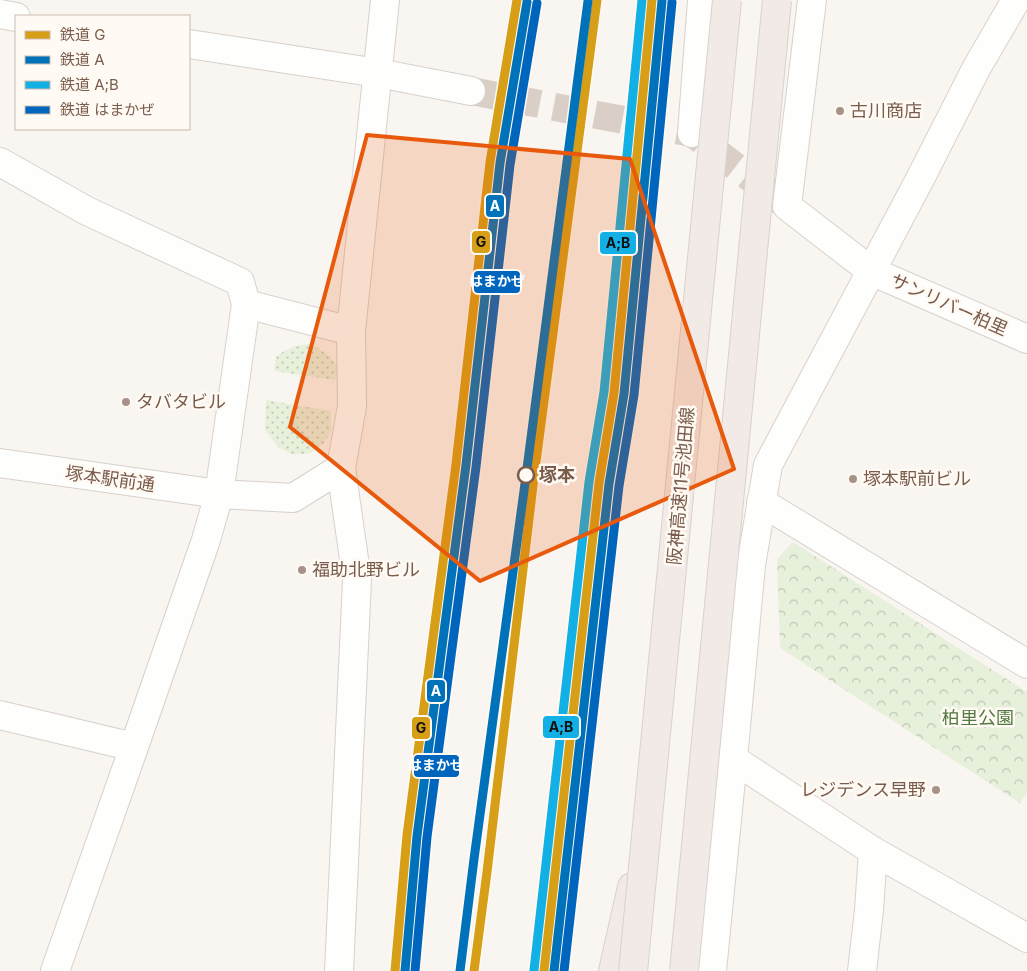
<svg xmlns="http://www.w3.org/2000/svg" width="1027" height="971" font-family="Inter,'Noto Sans JP',sans-serif">
<style>
.grass{fill:url(#grass-dots)}
.forest{fill:url(#forest-crowns)}
.lines{fill:none;stroke-linecap:round;stroke-linejoin:round}
.street-tunnel{stroke:#d9cfc7;stroke-width:28;stroke-dasharray:28 14;stroke-linecap:butt}
.street-casing{stroke:#d7d1cb;stroke-width:30}
.secondary-casing{stroke:#d9d2cb;stroke-width:30}
.highway-casing{stroke:#dad1cc;stroke-width:30}
.street{stroke:#fefefd;stroke-width:28}
.secondary{stroke:#fefefd;stroke-width:28}
.highway{stroke:#f2eae7;stroke-width:28}
.highway-bridge-casing{stroke:#dad1cc;stroke-width:30;stroke-linecap:butt}
.highway-bridge{stroke:#f2eae7;stroke-width:28}
.rail-1-casing{stroke:#fffaf3;stroke-width:12}
.rail-2-casing{stroke:#fffaf3;stroke-width:12}
.rail-3-casing{stroke:#fffaf3;stroke-width:12}
.rail-4-casing{stroke:#fffaf3;stroke-width:12}
.rail-1{stroke:#d79e17;stroke-width:9}
.rail-2{stroke:#0072ba;stroke-width:9}
.rail-3{stroke:#12b0e4;stroke-width:9}
.rail-4{stroke:#0065bd;stroke-width:9}
.marked{fill:#e8590c;fill-opacity:0.2;stroke:#e8590c;stroke-width:4;stroke-linejoin:round}
.poi-dot{fill:#a69286;stroke:#fffaf3;stroke-width:2}
.stop-dot{fill:#fffaf3;stroke:#7a5c4d;stroke-width:2.5}
.labels{text-anchor:middle;stroke-width:5;stroke-linejoin:round;paint-order:stroke}
.poi-label{font-size:18px;fill:#7a5c4d;stroke:#fffaf3;text-anchor:start}
.street-label{font-size:18px;fill:#7a5c4d;stroke:#fffaf3}
.stop-label{font-size:18px;font-weight:bold;fill:#7a5c4d;stroke:#fffaf3;text-anchor:start}
.park-label{font-size:18px;fill:#537a41;stroke:#fffaf3}
.line-badge{stroke:#fffaf3;stroke-width:2}
.badge-label{font-size:14px;text-anchor:middle;font-weight:bold;fill:#fff}
.pale-badge-label{font-size:14px;text-anchor:middle;font-weight:bold;fill:#111}
</style>
<defs>
<pattern id="grass-dots" width="8" height="8" patternUnits="userSpaceOnUse" patternTransform="scale(1.25)"><rect width="8" height="8" fill="#e7f0db"/><path d="M2 2h.1M6 6h.1" fill="none" stroke="#c0c6b4" stroke-width="1.8" stroke-linecap="round"/></pattern>
<pattern id="forest-crowns" width="20" height="18" patternUnits="userSpaceOnUse" patternTransform="scale(1.25)"><rect width="20" height="18" fill="#e7f0db"/><path d="M2 6a3 3 0 1 1 6 0M12 15a3 3 0 1 1 6 0" fill="none" stroke="#c0c6b4"/></pattern>
</defs>
<rect width="100%" height="100%" fill="#f9f5f0"/>
<!-- grass -->
<g class="grass">
<path d="M308 344C323 349 331 356 339 370L335 380 274 371 276 357C287 348 294 346 308 344Z"/>
<polygon points="266,400 331,411 331,432 323,444 309,454 292,454 278,447 265,430"/>
</g>
<!-- forest -->
<polygon class="forest" points="793,542 1027,692 1027,792 1020,803 780,648 777,559"/>
<g class="lines">
<!-- street-tunnel -->
<polyline class="street-tunnel" points="471,91 692,133 787,206"/>
<defs>
<g id="street">
<polyline points="812,0 787,206 871,271 1027,339"/>
<polyline points="0,14 16,17"/>
<polyline points="189,44 378,73 471,91"/>
<polyline points="692,133 702,0"/>
<polyline points="0,162 87,211 240,282 246,304 219,494 206,540 134,747 55,971"/>
<polyline points="246,304 351,331"/>
<polyline points="0,463 219,494 293,498 341,468 352,406 351,331 385,0"/>
<polyline points="761,502 1027,664"/>
<polyline points="0,715 134,747"/>
<polyline points="339,971 357,580 341,468"/>
<polyline points="712,971 733,759"/>
</g>
<g id="secondary">
<polyline points="1016,0 977,67 919,181 768,465 751,565 733,759 873,851 1027,938"/>
<polyline points="862,971 869,910 873,851"/>
</g>
<polyline id="highway" points="613,971 632,887"/>
</defs>
<!-- street casing -->
<use href="#street" class="street-casing"/>
<!-- secondary casing -->
<use href="#secondary" class="secondary-casing"/>
<!-- highway casing -->
<use href="#highway" class="highway-casing"/>
<!-- street -->
<use href="#street" class="street"/>
<!-- secondary -->
<use href="#secondary" class="secondary"/>
<!-- highway -->
<use href="#highway" class="highway"/>
<defs>
<g id="highway-bridge">
<polyline points="633,971 727,0"/>
<polyline points="684,971 777,0"/>
</g>
</defs>
<!-- highway-bridge casing -->
<use href="#highway-bridge" class="highway-bridge-casing"/>
<!-- highway-bridge -->
<use href="#highway-bridge" class="highway-bridge"/>
<defs>
<g id="rail-1">
<polyline points="395,971 407,835 456,464 490,162 517,0"/>
<polyline points="474,971 487,872 534,477 597,0"/>
<polyline points="544,971 599,483 614,393 652,0"/>
</g>
<g id="rail-2">
<polyline points="405,971 417,836 466,465 500,163 527,2"/>
<polyline points="460,971 474,859 526,476 588,1"/>
<polyline points="554,971 609,484 624,394 662,1"/>
</g>
<polyline id="rail-3" points="534,970 589,482 604,392 642,0"/>
<g id="rail-4">
<polyline points="415,971 427,837 476,467 510,165 537,3"/>
<polyline points="564,971 619,486 634,395 672,2"/>
</g>
</defs>
<!-- rail-1 casing -->
<use href="#rail-1" class="rail-1-casing"/>
<!-- rail-2 casing -->
<use href="#rail-2" class="rail-2-casing"/>
<!-- rail-3 casing -->
<use href="#rail-3" class="rail-3-casing"/>
<!-- rail-4 casing -->
<use href="#rail-4" class="rail-4-casing"/>
<!-- rail-1 -->
<use href="#rail-1" class="rail-1"/>
<!-- rail-2 -->
<use href="#rail-2" class="rail-2"/>
<!-- rail-3 -->
<use href="#rail-3" class="rail-3"/>
<!-- rail-4 -->
<use href="#rail-4" class="rail-4"/>
</g>
<!-- marked area -->
<path class="marked" d="M367 135 630 159 734 469 480 581 290 427Z"/>
<!-- markers -->
<g class="poi-dot">
<circle cx="840" cy="111" r="5"/>
<circle cx="126" cy="402" r="5"/>
<circle cx="853" cy="479" r="5"/>
<circle cx="302" cy="570" r="5"/>
<circle cx="936" cy="790" r="5"/>
</g>
<circle class="stop-dot" cx="526" cy="475" r="8"/>
<g class="labels">
<!-- poi labels -->
<g class="poi-label">
<text x="850" y="117">古川商店</text>
<text x="136" y="408">タバタビル</text>
<text x="863" y="485">塚本駅前ビル</text>
<text x="312" y="576">福助北野ビル</text>
<text x="926" y="796" text-anchor="end">レジデンス早野</text>
</g>
<!-- street labels -->
<g class="street-label">
<text transform="translate(949 305) rotate(24)" y="6">サンリバー柏里</text>
<text transform="translate(110 479) rotate(8)" y="6">塚本駅前通</text>
<text transform="translate(681 486) rotate(-85)" y="6">阪神高速11号池田線</text>
</g>
<!-- stop labels -->
<g class="stop-label">
<text x="539" y="481">塚本</text>
</g>
<!-- park labels -->
<g class="park-label">
<text x="978" y="724">柏里公園</text>
</g>
</g>
<g class="line-badge">
<rect x="485" y="194" width="20" height="24" rx="5" fill="#0072ba"/>
<rect x="471" y="230" width="20" height="24" rx="5" fill="#d79e17"/>
<rect x="599" y="231" width="38" height="24" rx="5" fill="#12b0e4"/>
<rect x="473" y="270" width="48" height="24" rx="5" fill="#0065bd"/>
<rect x="426" y="679" width="20" height="24" rx="5" fill="#0072ba"/>
<rect x="542" y="715" width="38" height="24" rx="5" fill="#12b0e4"/>
<rect x="411" y="716" width="20" height="24" rx="5" fill="#d79e17"/>
<rect x="413" y="754" width="47" height="24" rx="5" fill="#0065bd"/>
</g>
<g class="badge-label">
<text x="495" y="211">A</text>
<text x="497" y="286">はまかぜ</text>
<text x="436" y="696">A</text>
<text x="436" y="770">はまかぜ</text>
</g>
<g class="pale-badge-label">
<text x="481" y="247">G</text>
<text x="618" y="248">A;B</text>
<text x="561" y="732">A;B</text>
<text x="421" y="733">G</text>
</g>
<!-- legend -->
<rect x="15" y="15" width="175" height="115" fill="#fffaf3" stroke="#cabbb1"/>
<rect x="25" y="31" width="25" height="8" fill="#d79e17" stroke="#cabbb1"/>
<text x="60" y="40" font-size="15" fill="#7a5c4d">鉄道 G</text>
<rect x="25" y="56" width="25" height="8" fill="#0072ba" stroke="#cabbb1"/>
<text x="60" y="65" font-size="15" fill="#7a5c4d">鉄道 A</text>
<rect x="25" y="81" width="25" height="8" fill="#12b0e4" stroke="#cabbb1"/>
<text x="60" y="90" font-size="15" fill="#7a5c4d">鉄道 A;B</text>
<rect x="25" y="106" width="25" height="8" fill="#0065bd" stroke="#cabbb1"/>
<text x="60" y="115" font-size="15" fill="#7a5c4d">鉄道 はまかぜ</text>
</svg>
